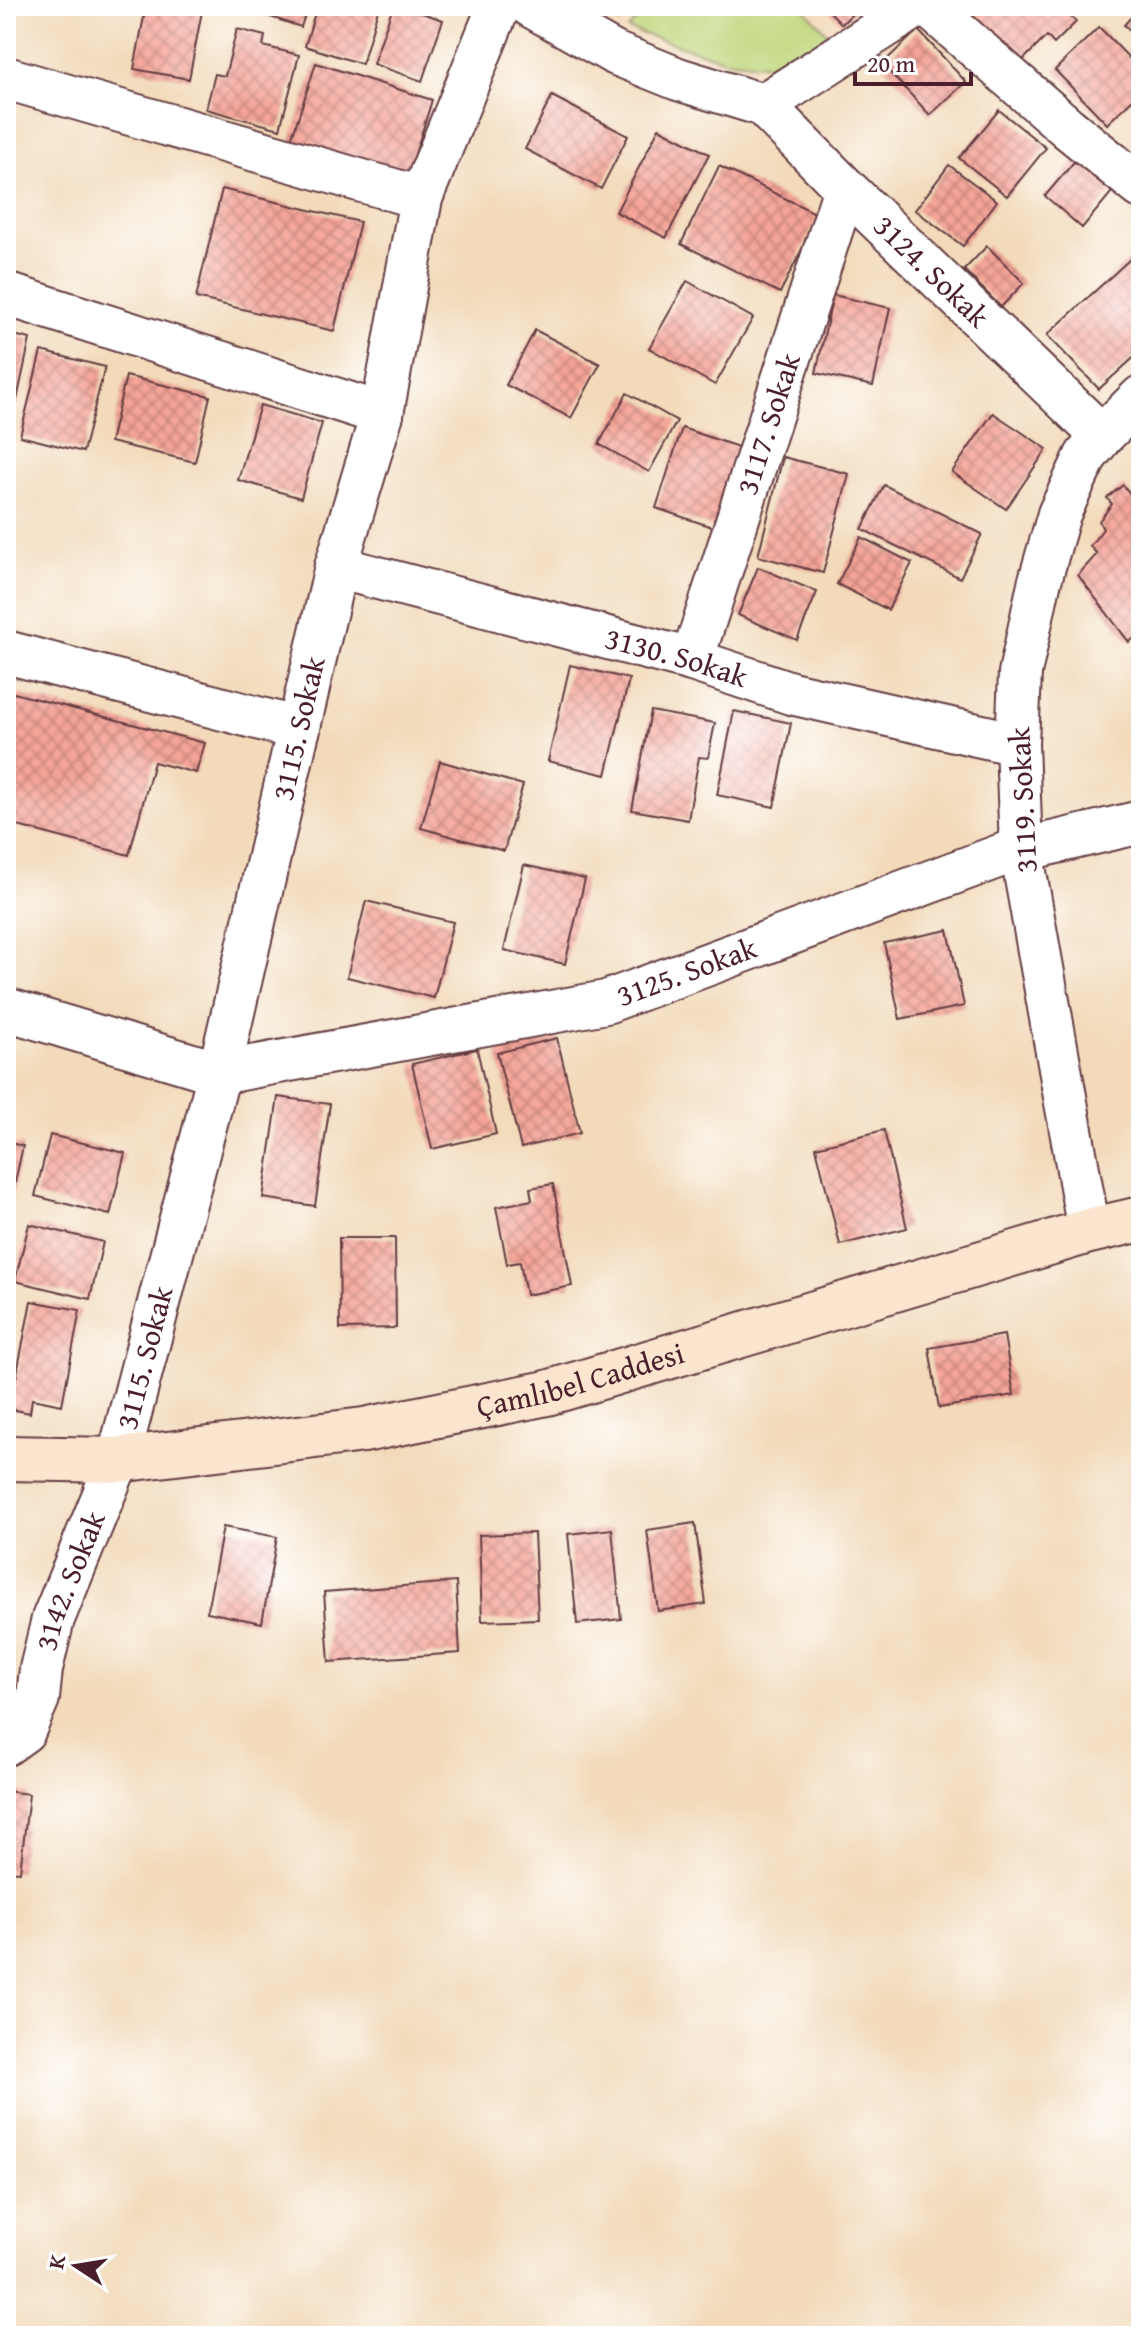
<svg xmlns="http://www.w3.org/2000/svg" width="1147" height="2342" font-family="'Gentium Book Plus',serif">
<style>
.garden{fill:#c0d67a;stroke:#857a52;stroke-width:2}
.building{fill:url(#building-cross-hatch)}
.lines{fill:none;stroke-linecap:round;stroke-linejoin:round}
.street-casing{stroke:#633b40;stroke-width:46}
.secondary-casing{stroke:#633b40;stroke-width:48}
.street{stroke:#fff;stroke-width:42}
.secondary{stroke:#fbe5cf;stroke-width:44}
.labels{text-anchor:middle;stroke-width:7;stroke-linejoin:round;paint-order:stroke}
.street-label{font-size:30px;fill:#4a1f2b;stroke:#fff}
</style>
<defs>
<pattern id="building-cross-hatch" width="8" height="8" patternUnits="userSpaceOnUse" patternTransform="scale(2)"><rect width="8" height="8" fill="#f5a498"/><path d="M0 0l8 8M0 8l8-8" fill="none" stroke="#c8857c"/></pattern>
</defs>
<rect width="100%" height="100%" fill="#fff"/>
<filter id="ink" filterUnits="userSpaceOnUse"><feTurbulence type="fractalNoise" baseFrequency=".0125" numOctaves="2"/><feDisplacementMap in="SourceGraphic" scale="16" xChannelSelector="R" yChannelSelector="G"/><feConvolveMatrix kernelMatrix="1 2 1 2 8 2 1 2 1" color-interpolation-filters="sRGB"/></filter>
<filter id="wash" filterUnits="userSpaceOnUse"><feTurbulence type="fractalNoise" baseFrequency=".006" numOctaves="4" result="noise"/><feDisplacementMap in="SourceGraphic" scale="32" xChannelSelector="R" yChannelSelector="G"/><feGaussianBlur stdDeviation="1.8" result="paint"/><feColorMatrix in="noise" values="0 0 0 0 0 0 0 0 0 0 0 0 0 0 0 0 0 1.4 0 .05"/><feComposite in="paint" operator="in"/></filter>
<g filter="url(#wash)">
<rect width="100%" height="100%" fill="#f2daba"/>
<!-- garden -->
<polygon class="garden" points="650,6 802,6 834,40 788,67 725,60 628,29"/>
<g id="blocks">
<!-- building -->
<g class="building">
<polygon points="146,6 203,6 189,79 134,69"/>
<polygon points="237,6 308,6 301,27"/>
<polygon points="317,6 379,6 362,64 305,46"/>
<polygon points="393,6 401,6 443,20 422,81 373,64"/>
<polygon points="600,6 629,6 617,20"/>
<polygon points="824,6 860,6 842,24"/>
<polygon points="979,6 1059,6 1076,22 1054,44 1047,36 1017,66 968,18"/>
<polygon points="1141,6 1141,41 1124,25"/>
<polygon points="1099,27 1141,70 1141,91 1107,124 1055,70"/>
<polygon points="237,29 265,36 263,46 299,55 280,129 206,109 215,74 225,76"/>
<polygon points="918,30 966,82 930,115 882,64"/>
<polygon points="316,63 432,100 406,183 289,146"/>
<polygon points="552,96 628,136 601,189 525,149"/>
<polygon points="999,110 1046,148 1007,196 959,158"/>
<polygon points="659,128 709,154 666,238 616,212"/>
<polygon points="1079,156 1116,187 1082,228 1045,196"/>
<polygon points="949,165 997,201 963,246 915,210"/>
<polygon points="719,166 819,215 780,293 681,244"/>
<polygon points="222,189 360,222 334,331 196,298"/>
<polygon points="987,246 1024,283 1001,307 964,270"/>
<polygon points="1141,249 1141,351 1099,389 1047,335"/>
<polygon points="687,281 753,318 715,385 649,348"/>
<polygon points="833,295 890,308 873,386 816,373"/>
<polygon points="535,330 600,364 571,418 506,385"/>
<polygon points="6,333 30,339 14,414 6,413"/>
<polygon points="41,351 105,367 83,452 20,436"/>
<polygon points="126,376 210,396 195,462 110,442"/>
<polygon points="627,393 677,421 649,472 599,444"/>
<polygon points="260,405 322,423 301,498 238,480"/>
<polygon points="993,413 1047,449 1006,509 952,472"/>
<polygon points="682,428 741,448 715,528 656,508"/>
<polygon points="783,457 849,474 823,573 758,556"/>
<polygon points="884,485 982,534 960,578 862,529"/>
<polygon points="1123,485 1141,507 1141,633 1129,642 1078,575 1097,554 1090,546 1103,529 1099,521 1112,504 1107,498"/>
<polygon points="861,537 912,563 888,610 837,584"/>
<polygon points="758,567 817,592 797,640 738,615"/>
<polygon points="570,665 629,679 606,775 548,761"/>
<polygon points="6,691 205,743 196,773 154,762 129,855 6,823"/>
<polygon points="651,711 715,723 708,758 699,757 688,820 632,810"/>
<polygon points="734,711 791,723 774,807 717,795"/>
<polygon points="440,761 523,785 504,851 421,828"/>
<polygon points="524,865 585,879 565,964 504,950"/>
<polygon points="366,901 453,922 434,998 347,977"/>
<polygon points="948,930 964,1006 900,1019 884,943"/>
<polygon points="557,1038 580,1133 521,1148 497,1053"/>
<polygon points="477,1049 496,1134 432,1149 412,1064"/>
<polygon points="278,1097 330,1104 315,1206 263,1198"/>
<polygon points="884,1130 907,1228 840,1245 816,1147"/>
<polygon points="50,1135 125,1153 110,1215 35,1196"/>
<polygon points="6,1142 23,1146 10,1205 6,1204"/>
<polygon points="553,1184 572,1286 526,1295 520,1262 507,1264 496,1207 532,1200 530,1188"/>
<polygon points="29,1224 103,1242 90,1299 15,1281"/>
<polygon points="339,1238 395,1238 396,1328 340,1329"/>
<polygon points="31,1301 80,1310 62,1405 32,1399 30,1413 10,1409"/>
<polygon points="1004,1335 1014,1395 939,1408 929,1348"/>
<polygon points="695,1523 706,1604 658,1611 647,1530"/>
<polygon points="223,1527 277,1537 262,1623 207,1612"/>
<polygon points="612,1529 621,1619 577,1624 568,1534"/>
<polygon points="534,1533 538,1619 482,1621 479,1535"/>
<polygon points="456,1582 460,1653 329,1662 324,1592"/>
<polygon points="6,1791 29,1794 20,1872 6,1871"/>
</g>
</g>
</g>
<g filter="url(#ink)">
<use href="#blocks" fill-opacity="0" stroke="#633b40" stroke-width="2"/>
<g class="lines">
<defs>
<g id="street">
<path id="s1" d="M531 6 614 53 678 79 763 105 845 188 1102 436"/>
<polyline points="928,6 1068,128 1141,187"/>
<polyline points="6,78 421,198"/>
<polyline points="763,105 917,6"/>
<polyline points="6,294 382,414"/>
<path id="s2" d="M336 567 692 660 791 693 1017 744"/>
<polyline points="6,652 299,729"/>
<path id="s3" d="M692 660 845 188"/>
<path id="s4" d="M6 1009 219 1073 606 1002 1005 854 1141 822"/>
<polyline points="1089,1231 1021,850 1017,744 1020,673 1039,584 1059,514 1086,456 1102,436 1141,397"/>
<path id="s5" d="M6 1744 24 1731 38 1698 41 1669 53 1619 118 1460 219 1073 336 567 382 414 421 198 499 6"/>
</g>
<g id="secondary">
<path id="s6" d="M6 1458 118 1460 364 1430 547 1393 1089 1231 1141 1219"/>
</g>
</defs>
<!-- street casing -->
<use href="#street" class="street-casing"/>
<!-- secondary casing -->
<use href="#secondary" class="secondary-casing"/>
<!-- street -->
<use href="#street" class="street"/>
<!-- secondary -->
<use href="#secondary" class="secondary"/>
</g>
</g>
<g class="labels">
<!-- street labels -->
<g class="street-label">
<text dy="10" stroke="none"><textPath href="#s1" startOffset="490">3124. Sokak</textPath></text>
<text dy="10" stroke="none"><textPath href="#s3" startOffset="248">3117. Sokak</textPath></text>
<text dy="10" stroke="none"><textPath href="#s2" startOffset="352">3130. Sokak</textPath></text>
<text dy="10" stroke="none"><textPath href="#s5" startOffset="1064">3115. Sokak</textPath></text>
<text transform="translate(1023 800) rotate(-93)" y="10">3119. Sokak</text>
<text dy="10" stroke="none"><textPath href="#s4" startOffset="702">3125. Sokak</textPath></text>
<text dy="10" stroke="none"><textPath href="#s5" startOffset="416">3115. Sokak</textPath></text>
<text dy="10" stroke="none"><textPath href="#s6" startOffset="582">Çamlıbel Caddesi</textPath></text>
<text dy="10" stroke="none"><textPath href="#s5" startOffset="180">3142. Sokak</textPath></text>
</g>
</g>
<!-- margin -->
<rect width="1147" height="2342" fill="none" stroke="#fff" stroke-width="32"/>
<!-- north arrow -->
<g transform="translate(76 2266) rotate(282)" stroke="#ffffff" stroke-width="6" paint-order="stroke">
<path d="M0-6L14 30L0 20L-14 30Z" fill="#4a1f2b"/>
<text y="-12" font-size="22" font-weight="bold" text-anchor="middle" fill="#4a1f2b">K</text>
</g>
<!-- scale -->
<path d="M855 72v12h116v-12" fill="none" stroke="#4a1f2b" stroke-width="4"/>
<text x="867" y="72" font-size="24" fill="#4a1f2b" stroke="#ffffff" stroke-width="6" paint-order="stroke">20 m</text>
</svg>
